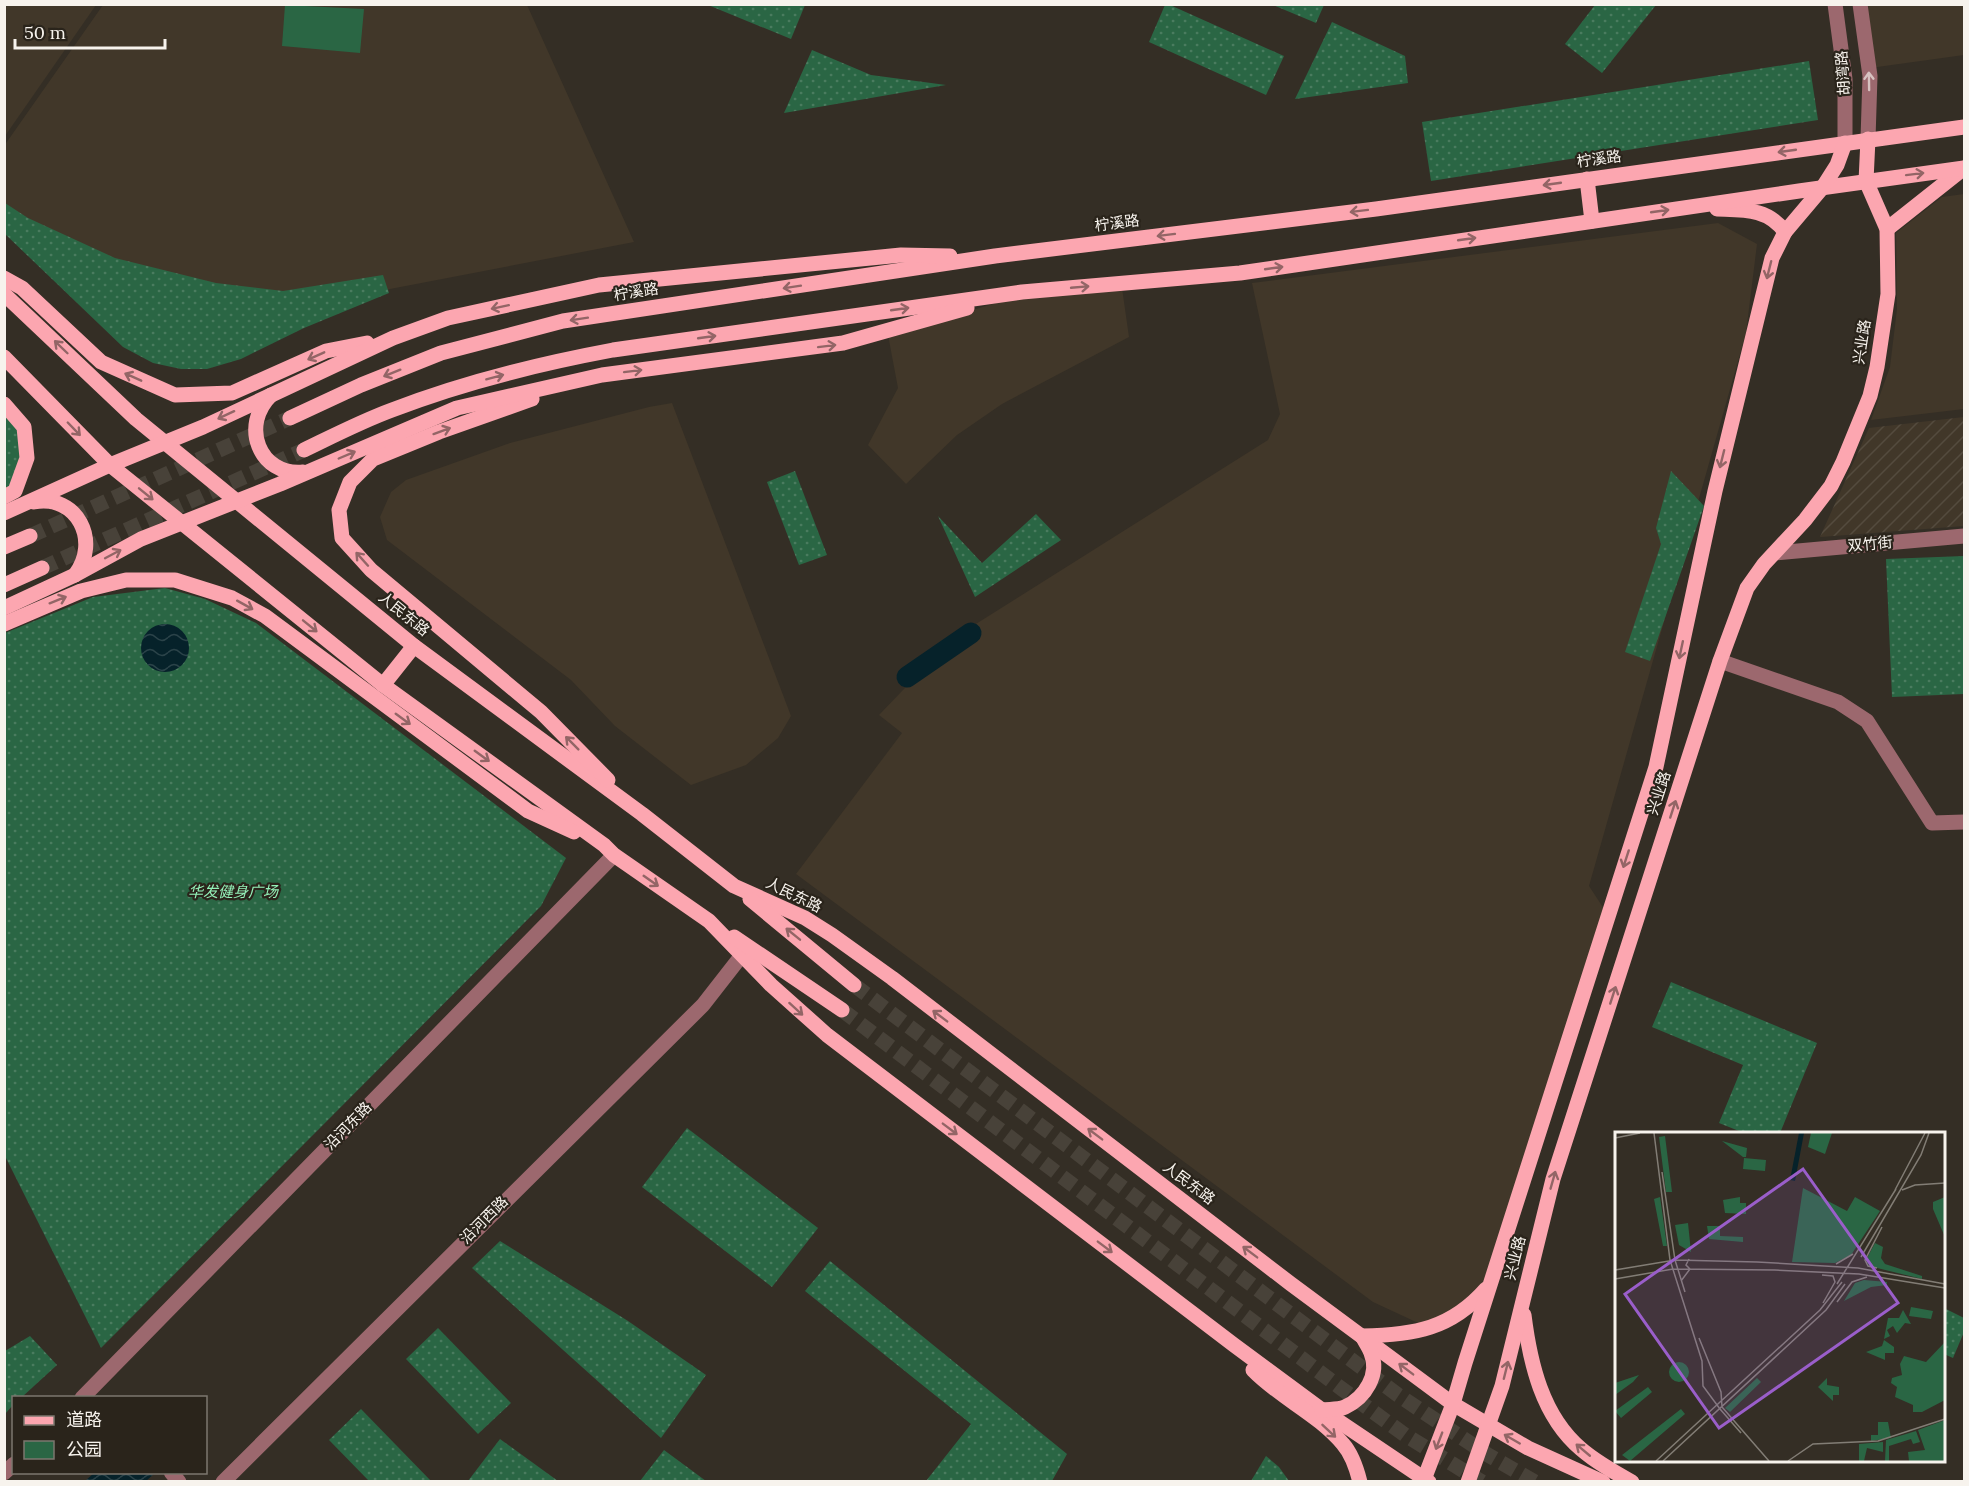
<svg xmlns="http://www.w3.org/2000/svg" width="1969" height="1486" font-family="Lora,'Noto Sans SC',serif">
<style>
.built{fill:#413729}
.industrial{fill:url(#industrial-furrows)}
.green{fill:url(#green-dots)}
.pitch{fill:#2a6644}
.water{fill:url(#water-waves)}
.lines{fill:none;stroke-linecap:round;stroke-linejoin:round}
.canal{stroke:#06222a;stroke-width:21}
.major-tunnel{stroke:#484239;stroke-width:15;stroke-dasharray:15 8;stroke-linecap:butt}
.minor{stroke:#9c686e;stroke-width:15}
.major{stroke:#fca6b0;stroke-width:15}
.oneway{stroke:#d7c2c1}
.oneway2{stroke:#936566}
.labels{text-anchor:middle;stroke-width:4.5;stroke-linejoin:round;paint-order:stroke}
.street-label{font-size:15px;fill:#f7f3ed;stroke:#2a241b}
.park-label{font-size:15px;font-style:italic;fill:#94f2b9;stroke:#2a241b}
.inset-road{fill:none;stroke:#827d75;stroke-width:1.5}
.view{fill:#9a5eca;fill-opacity:0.15;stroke:#9a5eca;stroke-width:3}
.inset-edge{fill:none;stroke:#f7f3ed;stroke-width:3}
</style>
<defs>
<pattern id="industrial-furrows" width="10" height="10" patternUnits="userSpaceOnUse" patternTransform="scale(1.5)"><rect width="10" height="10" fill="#413729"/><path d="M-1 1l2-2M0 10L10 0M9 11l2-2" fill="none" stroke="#544b3e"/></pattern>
<pattern id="green-dots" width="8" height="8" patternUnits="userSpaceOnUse" patternTransform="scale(1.5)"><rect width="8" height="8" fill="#2a6644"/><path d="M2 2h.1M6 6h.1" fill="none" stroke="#4a7c5f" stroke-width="1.8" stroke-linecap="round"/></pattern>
<pattern id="water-waves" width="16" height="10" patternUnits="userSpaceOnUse" patternTransform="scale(1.5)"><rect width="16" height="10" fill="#06222a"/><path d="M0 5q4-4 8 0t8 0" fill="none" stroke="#2b4349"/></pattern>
</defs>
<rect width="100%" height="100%" fill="#342e25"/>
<!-- built -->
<g class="built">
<polygon points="5,4 96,5 5,136 4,5"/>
<polygon points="103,5 527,5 634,242 390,289 210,362 5,229 4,146"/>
<polygon points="1862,5 1964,5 1964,55 1870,68"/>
<polygon points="1964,194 1964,409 1871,420 1890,367 1897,309 1896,233 1942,197"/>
<polygon points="1718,223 1757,244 1746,333 1589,886 1608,915 1490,1284 1429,1328 1373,1302 796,874 902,733 879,715 952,639 1268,440 1280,414 1252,283"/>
<polygon points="1122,288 1129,337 1002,404 957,435 906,484 868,445 898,388 888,335 1023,295"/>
<polygon points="672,403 791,716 778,738 746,765 691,785 615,726 571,680 387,540 380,517 391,492 406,480 510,443 649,407"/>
</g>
<!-- industrial -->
<polygon class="industrial" points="1964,417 1964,526 1820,537 1869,428"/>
<!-- green -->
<g class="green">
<polygon points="708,5 708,4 805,5 791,39"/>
<polygon points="1165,5 1170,5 1284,56 1266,95 1149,42"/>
<polygon points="1273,5 1324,4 1324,5 1316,23"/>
<polygon points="1595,5 1656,5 1602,73 1565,44"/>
<polygon points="1332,22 1405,56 1408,83 1295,99"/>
<polygon points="812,50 871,75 946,85 784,113"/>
<polygon points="1809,61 1818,120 1431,181 1422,122"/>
<polygon points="5,203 28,218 115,258 216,283 283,291 383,275 389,293 304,328 241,359 207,369 181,369 153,363 123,347 5,234"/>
<polygon points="4,411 19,427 23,453 10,489 4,491"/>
<polygon points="795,471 827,555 799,565 767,482"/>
<polygon points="1671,471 1704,506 1650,661 1625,652 1661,544 1656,528"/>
<polygon points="1036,514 1061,540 975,597 938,516 982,563"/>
<polygon points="1964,556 1964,694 1892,697 1886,559"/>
<polygon points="165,588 205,599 256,623 566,858 541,906 101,1348 5,1156 5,633 93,597"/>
<polygon points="1671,982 1817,1043 1780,1133 1744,1133 1719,1123 1743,1065 1652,1027"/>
<polygon points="687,1128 818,1228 772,1287 642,1187"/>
<polygon points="500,1241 628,1321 706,1375 661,1438 472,1268"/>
<polygon points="830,1261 1067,1454 1052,1481 926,1481 971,1424 805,1291"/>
<polygon points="1944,1308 1964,1318 1964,1332 1953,1358 1944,1354"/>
<polygon points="438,1328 511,1403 478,1434 406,1359"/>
<polygon points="30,1336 57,1365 22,1397 14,1398 13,1405 5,1414 5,1351"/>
<polygon points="361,1409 431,1481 369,1481 329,1440"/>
<polygon points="500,1439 558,1481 468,1481"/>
<polygon points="664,1450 706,1481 640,1481"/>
<polygon points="1266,1456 1279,1467 1289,1481 1251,1481"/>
</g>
<!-- pitch -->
<polygon class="pitch" points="285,5 364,9 360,53 282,46"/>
<!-- water -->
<g class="water">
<circle cx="165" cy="648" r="24"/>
<polygon points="94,1473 94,1472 155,1473 146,1481 85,1481"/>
</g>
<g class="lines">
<!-- canal -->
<polyline class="canal" points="907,677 971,633"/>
<!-- major-tunnel -->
<g class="major-tunnel">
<polyline points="30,536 290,418"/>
<polyline points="42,568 304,450"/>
<polyline points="854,985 1398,1395 1488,1455 1535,1482"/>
<polyline points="842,1010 1342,1389 1405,1435 1482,1482"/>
</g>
<!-- minor -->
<g class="minor">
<polyline points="1835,4 1845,79 1845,143"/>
<polyline points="1860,4 1870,76 1868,139"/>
<polyline points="1775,553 1964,536"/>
<polyline points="1720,661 1838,702 1867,721 1932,823 1964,822"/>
<polyline points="82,1398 614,855"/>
<polyline points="171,1472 179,1482"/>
<polyline points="4,1473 14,1464"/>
<polyline points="223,1482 703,1005 742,955"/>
</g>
<!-- major -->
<g class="major">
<polyline points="1587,179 1592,221"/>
<path d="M1717 209C1743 210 1768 208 1785 232"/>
<polyline points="1887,229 1964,168"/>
<polyline points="4,278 22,288 101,362 175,395 232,393 326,351 367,343"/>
<polyline points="4,294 136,419 414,646 642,814 734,886 805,918 832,935 892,978 1291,1284 1453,1404 1528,1448 1603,1482"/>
<polyline points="4,357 110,465 383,685 604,845 614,855 709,921 771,985 827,1035 1234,1345 1322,1410 1429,1482"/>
<path d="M271 395C240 425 259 476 303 472"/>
<polyline points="532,399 439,432 373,459 350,482 339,510 342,538 371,570 541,712 608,780"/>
<polyline points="4,404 24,427 27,458 15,491 4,497"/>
<polyline points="290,418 361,385 441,353 563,321 995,256 1376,209 1964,127"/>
<path d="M304 450C333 436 362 421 392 410 464 382 538 364 613 350L1022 292 1240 273 1799 191 1964 168"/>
<path d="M34 502C77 494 101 541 75 575"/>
<polyline points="4,513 110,465 203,427 393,338 448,318 599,285 901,255 950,256"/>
<polyline points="4,547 30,536"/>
<polyline points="4,585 42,568"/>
<polyline points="4,608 75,575 141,539 280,484 457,408 602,375 843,343 967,308"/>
<polyline points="4,624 81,591 126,580 175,580 232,598 265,616 528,811 574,832"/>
<polyline points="383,685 414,646"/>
<polyline points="750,899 854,985"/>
<polyline points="734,937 842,1010"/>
<path d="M1524 1315C1530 1363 1542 1416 1581 1449 1596 1462 1614 1472 1632 1482"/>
<path d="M1253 1370C1280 1398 1318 1414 1343 1444 1351 1453 1357 1470 1360 1482"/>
<path d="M1322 1410C1330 1409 1338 1410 1345 1407 1365 1398 1380 1374 1371 1353 1369 1347 1365 1342 1362 1336 1414 1335 1451 1329 1486 1289"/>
<polyline points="1423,1482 1453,1404 1465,1363 1656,767 1715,491 1772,258 1785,232 1823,187 1837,165 1845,143"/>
<polyline points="1468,1482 1502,1386 1553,1179 1720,661 1747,588 1764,564 1805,520 1831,486 1843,462 1870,396 1877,367 1888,294 1887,229 1866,181 1868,139"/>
</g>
</g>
<!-- one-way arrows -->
<defs><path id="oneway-shaft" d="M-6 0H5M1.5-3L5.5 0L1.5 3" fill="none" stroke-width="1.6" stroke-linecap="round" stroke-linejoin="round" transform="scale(1.5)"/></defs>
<use class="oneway" href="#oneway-shaft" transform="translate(1869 81) rotate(-91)"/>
<g class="oneway2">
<use href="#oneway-shaft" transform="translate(1787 151) rotate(172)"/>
<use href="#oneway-shaft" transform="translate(1915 174) rotate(-7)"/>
<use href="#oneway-shaft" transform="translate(1552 184) rotate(172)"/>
<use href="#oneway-shaft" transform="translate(1359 211) rotate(173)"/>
<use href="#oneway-shaft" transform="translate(1660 211) rotate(-8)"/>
<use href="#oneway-shaft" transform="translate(1166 235) rotate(173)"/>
<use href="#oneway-shaft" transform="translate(1467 239) rotate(-8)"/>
<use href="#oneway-shaft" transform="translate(1274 268) rotate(-8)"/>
<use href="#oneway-shaft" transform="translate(1769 270) rotate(104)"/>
<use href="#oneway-shaft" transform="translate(792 287) rotate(171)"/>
<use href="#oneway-shaft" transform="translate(1080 287) rotate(-5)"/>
<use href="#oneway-shaft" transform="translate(500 307) rotate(168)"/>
<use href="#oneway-shaft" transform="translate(900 309) rotate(-8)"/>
<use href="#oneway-shaft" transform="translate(579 319) rotate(171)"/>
<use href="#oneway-shaft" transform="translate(707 337) rotate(-8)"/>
<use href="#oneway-shaft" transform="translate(827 346) rotate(-7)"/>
<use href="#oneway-shaft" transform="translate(61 347) rotate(-136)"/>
<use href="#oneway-shaft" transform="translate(316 356) rotate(156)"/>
<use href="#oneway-shaft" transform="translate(633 371) rotate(-7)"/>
<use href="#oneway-shaft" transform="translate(392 373) rotate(158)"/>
<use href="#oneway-shaft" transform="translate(133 377) rotate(-156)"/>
<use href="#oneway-shaft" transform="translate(495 377) rotate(-15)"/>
<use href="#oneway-shaft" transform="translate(226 415) rotate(155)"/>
<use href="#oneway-shaft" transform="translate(74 429) rotate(46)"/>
<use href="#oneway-shaft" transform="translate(442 431) rotate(-20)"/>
<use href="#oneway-shaft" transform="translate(347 455) rotate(-23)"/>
<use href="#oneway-shaft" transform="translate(1722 459) rotate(104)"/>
<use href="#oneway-shaft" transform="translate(146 494) rotate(39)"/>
<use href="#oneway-shaft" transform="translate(113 554) rotate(-28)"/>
<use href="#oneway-shaft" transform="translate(362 559) rotate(-132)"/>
<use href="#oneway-shaft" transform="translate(58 600) rotate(-22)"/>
<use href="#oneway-shaft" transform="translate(245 605) rotate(29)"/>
<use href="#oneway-shaft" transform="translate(310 626) rotate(39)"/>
<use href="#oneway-shaft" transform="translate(1681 650) rotate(102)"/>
<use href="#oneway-shaft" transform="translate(403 719) rotate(36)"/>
<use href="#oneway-shaft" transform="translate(572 743) rotate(-135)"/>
<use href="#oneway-shaft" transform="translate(482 756) rotate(36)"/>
<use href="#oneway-shaft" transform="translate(1673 809) rotate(-72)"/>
<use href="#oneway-shaft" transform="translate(1626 859) rotate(108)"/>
<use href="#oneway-shaft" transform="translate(651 881) rotate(35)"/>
<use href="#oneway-shaft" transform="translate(793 934) rotate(-141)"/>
<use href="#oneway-shaft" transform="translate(1613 995) rotate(-72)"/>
<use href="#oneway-shaft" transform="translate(796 1009) rotate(42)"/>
<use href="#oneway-shaft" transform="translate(940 1016) rotate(-143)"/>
<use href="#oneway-shaft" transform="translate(950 1129) rotate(37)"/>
<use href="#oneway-shaft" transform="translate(1095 1134) rotate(-143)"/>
<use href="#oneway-shaft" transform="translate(1553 1180) rotate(-74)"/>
<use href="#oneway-shaft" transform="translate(1105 1247) rotate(37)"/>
<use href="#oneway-shaft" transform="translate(1250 1252) rotate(-143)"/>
<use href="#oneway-shaft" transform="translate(1406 1369) rotate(-143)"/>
<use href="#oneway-shaft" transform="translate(1506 1370) rotate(-76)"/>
<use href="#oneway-shaft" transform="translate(1329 1431) rotate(43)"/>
<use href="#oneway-shaft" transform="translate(1512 1439) rotate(-150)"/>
<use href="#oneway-shaft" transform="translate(1439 1441) rotate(111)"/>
<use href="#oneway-shaft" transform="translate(1583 1450) rotate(-140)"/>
</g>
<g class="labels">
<!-- street labels -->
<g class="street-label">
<text transform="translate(1843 73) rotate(-94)" y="5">胡湾路</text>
<text transform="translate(1599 159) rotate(-8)" y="5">柠溪路</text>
<text transform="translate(1117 223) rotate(-7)" y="5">柠溪路</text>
<text transform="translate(636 292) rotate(-9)" y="5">柠溪路</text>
<text transform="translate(1862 342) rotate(-81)" y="5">兴业路</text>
<text transform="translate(1870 544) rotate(-5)" y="5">双竹街</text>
<text transform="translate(404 614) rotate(39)" y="5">人民东路</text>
<text transform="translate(1659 793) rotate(-72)" y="5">兴业路</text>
<text transform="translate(794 895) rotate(26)" y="5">人民东路</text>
<text transform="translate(348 1126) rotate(-46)" y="5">沿河东路</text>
<text transform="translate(1189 1183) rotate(37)" y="5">人民东路</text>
<text transform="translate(484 1220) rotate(-45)" y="5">沿河西路</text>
<text transform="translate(1515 1258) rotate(-76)" y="5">兴业路</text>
</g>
<!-- park labels -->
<g class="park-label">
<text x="233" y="897">华发健身广场</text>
</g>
</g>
<!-- overview -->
<g transform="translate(1615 1132)">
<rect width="330" height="330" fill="#342e25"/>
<path d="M50 4 57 60H51L44 5ZM107 9 132 16 131 25H128ZM129 26 151 28 150 39 128 37ZM188 56 232 79 240 65 265 79 236 123 220 131 177 130ZM45 65 52 114H48L39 67ZM125 65V71H131V82L110 81 108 68ZM73 91 76 120 64 113 60 93ZM92 94H105V104L128 105V110L94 107ZM260 111 268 115 266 126 270 132 307 144V147L254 134 251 128ZM249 148 272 150V153L256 155 229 169 240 151ZM296 175 318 179 316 187 294 184ZM288 178 296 192 290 191 282 201 278 194 272 198 275 204 269 207 273 186H284ZM269 208 279 215V221H270V228L251 220 267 214ZM54 240a10 10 0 1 1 20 0a10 10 0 1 1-20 0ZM24 243 18 250 0 263V251ZM142 246 146 250 115 280 110 276ZM212 246V253L224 255V263H218V269L203 255ZM33 255 37 260 6 286 0 279ZM66 277 70 282 15 329 7 323ZM263 290H273L276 306 256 309V303H263ZM301 299 305 310 298 312 296 307 274 314V329H270L271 308ZM268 310V320L252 316 249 329H244V312Z" fill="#2a6644"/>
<path d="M330 210V268L307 280H298V273L280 265 282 255 276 251 277 246 287 243 285 232 289 224 311 230ZM330 288 329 329H294L293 320 310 318 303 298Z" fill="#2a6644"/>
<path d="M196 1H217L210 22 193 15ZM330 65V105L318 77V70Z" fill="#2a6644"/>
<path d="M184 1H189L180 49 175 48Z" fill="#06222a"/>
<path class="inset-road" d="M39 1 55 128 87 229 88 254 105 277M0 6 25 1M47 40 60 128 70 160M280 58 310 1M287 58 300 53 330 51M246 125 306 23 314 1M221 132 238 122M262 136 253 134 250 128 267 95M0 138 60 128 142 130 243 136 330 152M207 143 218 144 220 150 208 171M0 147 58 137 160 138 244 142 330 156M66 149 75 137 71 133 74 127M222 152 281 57M222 170 237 150 252 145M84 206 106 260 107 275M107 275 154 329M105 277 126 301M41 329 205 178 227 150M48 329 211 178 230 152M173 329 198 312 263 309 330 287"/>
<path class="view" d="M188 37 283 171 104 296 10 162Z"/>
<rect width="330" height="330" class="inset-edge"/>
</g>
<!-- border -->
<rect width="1969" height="1486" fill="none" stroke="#f7f3ed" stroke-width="12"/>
<!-- legend -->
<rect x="12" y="1396" width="195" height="78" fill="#2a241b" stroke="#7c776f" stroke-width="1.5"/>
<rect x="24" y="1416" width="30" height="9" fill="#fca6b0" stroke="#7c776f" stroke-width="1.5"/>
<text x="66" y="1426" font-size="18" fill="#f7f3ed">道路</text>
<rect x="24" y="1441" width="30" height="18" fill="#2a6644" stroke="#7c776f" stroke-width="1.5"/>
<text x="66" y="1456" font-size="18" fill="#f7f3ed">公园</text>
<!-- scale -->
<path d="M15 39v9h150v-9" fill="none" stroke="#f7f3ed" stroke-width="3"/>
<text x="24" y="39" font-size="18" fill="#f7f3ed" stroke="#2a241b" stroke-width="4.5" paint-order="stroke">50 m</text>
</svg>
